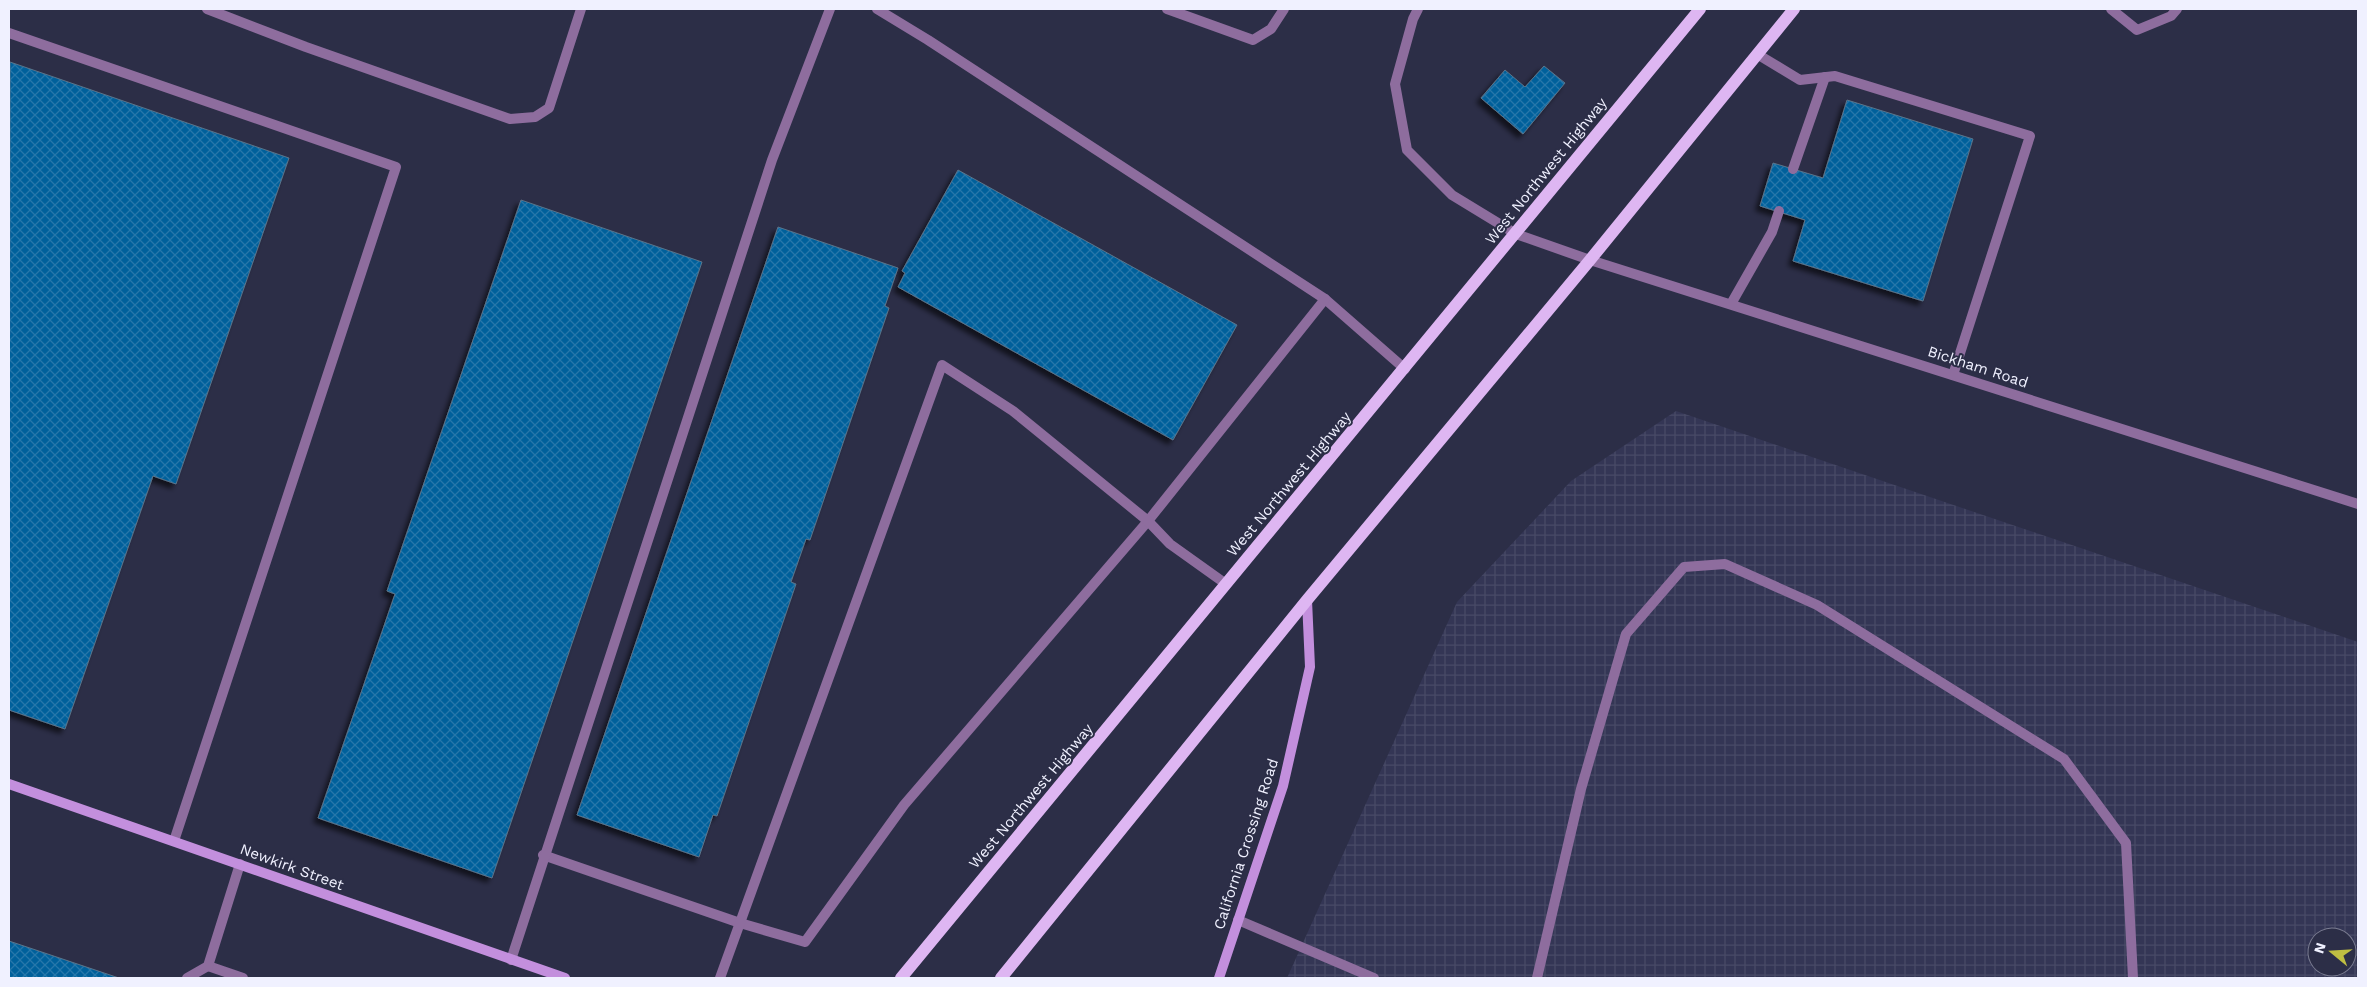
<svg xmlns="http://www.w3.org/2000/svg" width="2367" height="987" font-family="'Work Sans',sans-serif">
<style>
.industrial{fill:url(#industrial-grid);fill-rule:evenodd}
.building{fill:url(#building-cross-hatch);stroke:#5b748a;filter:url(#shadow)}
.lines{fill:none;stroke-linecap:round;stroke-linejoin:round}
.lane{stroke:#8e6d9e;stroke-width:10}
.street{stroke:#8e6d9e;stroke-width:10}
.secondary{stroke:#c38fdd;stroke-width:10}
.primary{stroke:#deb6f2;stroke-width:12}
.labels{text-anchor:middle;stroke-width:4;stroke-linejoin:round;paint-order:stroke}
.street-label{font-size:15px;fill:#f0f1ff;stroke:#2c2e47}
</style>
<defs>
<pattern id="industrial-grid" width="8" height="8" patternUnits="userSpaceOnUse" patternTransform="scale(1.25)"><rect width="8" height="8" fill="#343655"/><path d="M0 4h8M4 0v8" fill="none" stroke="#484a66"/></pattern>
<pattern id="building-cross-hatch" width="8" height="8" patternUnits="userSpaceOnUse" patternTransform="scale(1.25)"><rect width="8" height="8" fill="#00609b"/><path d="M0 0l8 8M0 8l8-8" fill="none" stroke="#2677aa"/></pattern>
<filter id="shadow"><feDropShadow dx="-4.5" dy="4.5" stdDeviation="2.5" flood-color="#0009"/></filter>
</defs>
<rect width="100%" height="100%" fill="#2c2e47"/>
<!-- industrial -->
<path class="industrial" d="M1676 411 2358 642V978H1287L1457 602 1571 481ZM2317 937H2347V967H2317Z"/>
<!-- building -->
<g class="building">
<polygon points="10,62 289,158 176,484 153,476 65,729 9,710"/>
<polygon points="1544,66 1565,83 1523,134 1481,98 1505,70 1525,87"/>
<polygon points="1847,100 1973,139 1923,301 1793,261 1805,220 1760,206 1773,163 1823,178"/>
<polygon points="958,170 1237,325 1173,440 898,287 905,273 902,271"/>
<polygon points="521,200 702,262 492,878 318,818 395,594 387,591"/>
<polygon points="778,227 898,268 885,306 889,308 810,540 806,539 791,582 796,584 717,816 713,815 699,857 577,815"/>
<polygon points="9,941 119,978 9,978"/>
</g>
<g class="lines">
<!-- lane -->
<g class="lane">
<polyline points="207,9 306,47 510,119 535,117 549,108 581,9"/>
<polyline points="877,9 928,40 1325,299 1405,369"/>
<polyline points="1167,9 1253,40 1271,29 1284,9"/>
<polyline points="2111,9 2137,30 2171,16 2177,9"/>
<polyline points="9,33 396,167 174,841"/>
<polyline points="1757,54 1800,80 1835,76 2030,136 1953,375"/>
<polyline points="1793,169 1825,77"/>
<polyline points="1731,304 1772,232 1779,211"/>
<polyline points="543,855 740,923 805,942 904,805 1148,521 1325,299"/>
<polyline points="1238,920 1374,978"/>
<polyline points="511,960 772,160 830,9"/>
<polyline points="208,966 243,978"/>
<polyline points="187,978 208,966 240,864"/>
<polyline points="720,978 942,365 1013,411 1148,521 1170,544 1226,584"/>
<polyline points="1537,978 1581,789 1626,634 1684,567 1725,564 1817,605 2064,759 2126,843 2133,978"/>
</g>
<!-- street -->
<polyline class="street" points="1418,9 1413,19 1395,84 1407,150 1452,195 1516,234 1590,260 2358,504"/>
<!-- secondary -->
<g class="secondary">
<polyline points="9,784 565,978"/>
<polyline points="1219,978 1283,786 1310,667 1307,600"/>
</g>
<!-- primary -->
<g class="primary">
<polyline points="901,978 1700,9"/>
<polyline points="1001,978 1307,600 1590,260 1794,9"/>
</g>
</g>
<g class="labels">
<!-- street labels -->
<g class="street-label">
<text transform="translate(1546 171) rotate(-51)" y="5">West Northwest Highway</text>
<text transform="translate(1978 367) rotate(18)" y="5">Bickham Road</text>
<text transform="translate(1289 484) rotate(-50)" y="5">West Northwest Highway</text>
<text transform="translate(1031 796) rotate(-50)" y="5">West Northwest Highway</text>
<text transform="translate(1246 844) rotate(-72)" y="5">California Crossing Road</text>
<text transform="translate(292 867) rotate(20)" y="5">Newkirk Street</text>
</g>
</g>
<!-- border -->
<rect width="2367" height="987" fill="none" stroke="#f0f1ff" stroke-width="20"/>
<!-- north arrow -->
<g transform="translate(2332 952) rotate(288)"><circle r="24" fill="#2c2e47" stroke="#7a7c91"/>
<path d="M0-4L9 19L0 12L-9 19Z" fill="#bfbe42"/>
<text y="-8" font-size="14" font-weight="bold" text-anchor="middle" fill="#f0f1ff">N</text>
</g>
</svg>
